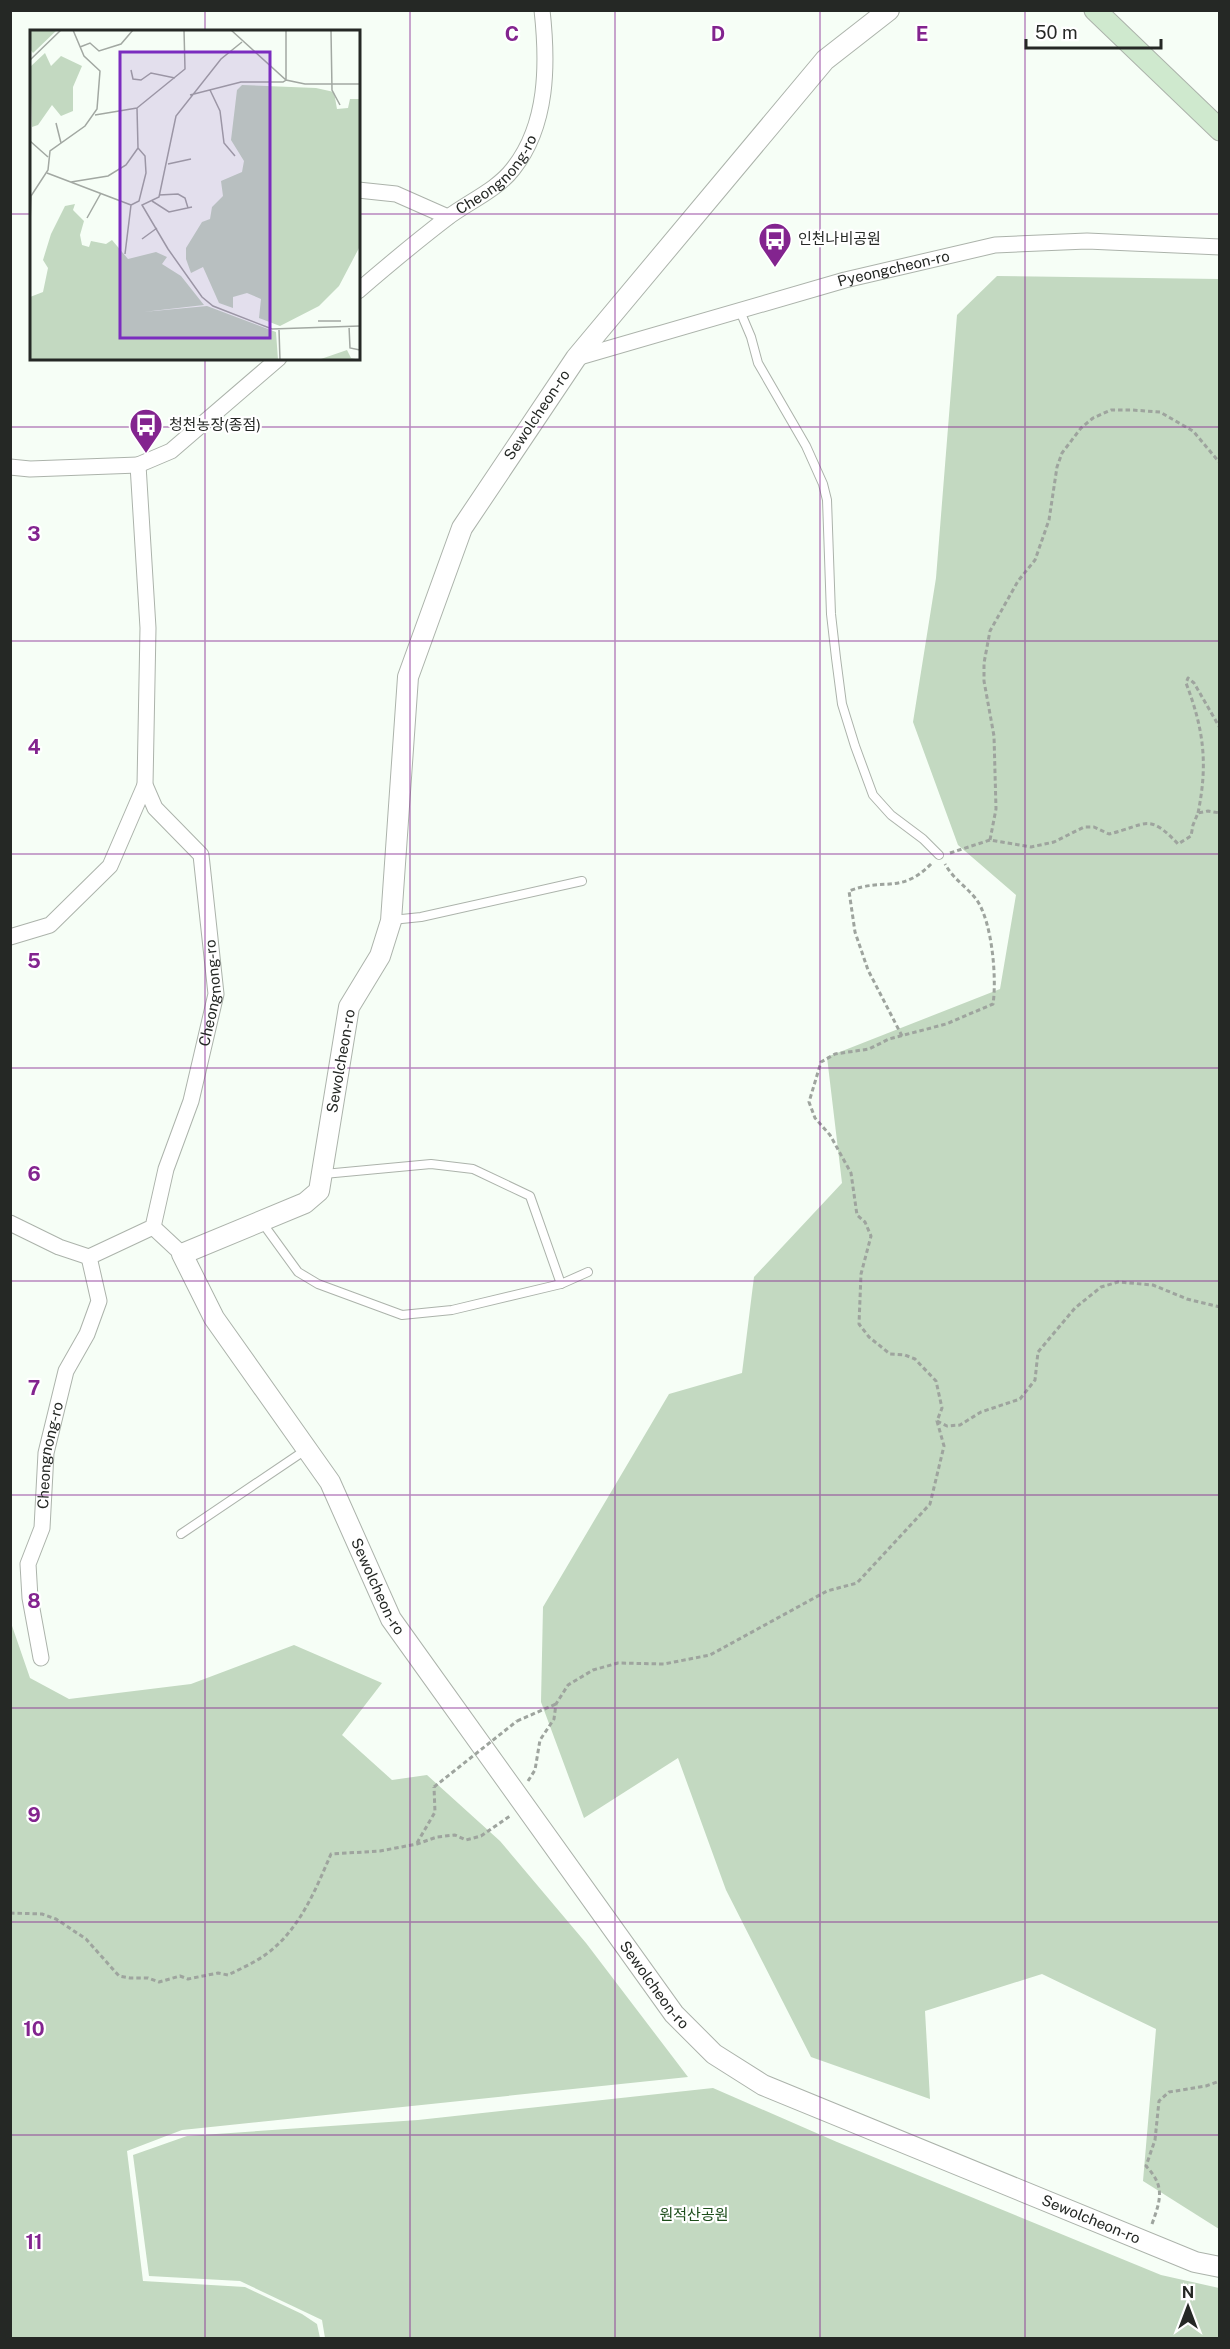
<svg xmlns="http://www.w3.org/2000/svg" width="1230" height="2349" font-family="'Public Sans','Noto Sans KR',sans-serif">
<style>
.green{fill:#c3d9c1}
.lines{fill:none;stroke-linecap:round;stroke-linejoin:round}
.service-casing{stroke:#acb3ab;stroke-width:10}
.minor-casing{stroke:#acb3ab;stroke-width:17}
.tertiary-casing{stroke:#acb3ab;stroke-width:22}
.secondary-casing{stroke:#acb3ab;stroke-width:23}
.path{stroke:#9ea49e;stroke-width:3;stroke-dasharray:4.5 3;stroke-linecap:butt}
.service{stroke:#fff;stroke-width:8}
.minor{stroke:#fff;stroke-width:15}
.tertiary{stroke:#fff;stroke-width:20}
.secondary{stroke:#cfe9ce;stroke-width:21}
.path-bridge{stroke:#9ea49e;stroke-width:3;stroke-dasharray:4.5 3;stroke-linecap:butt}
.grid{fill:none;stroke:#83248f;stroke-width:1.5;stroke-opacity:0.55}
.labels{text-anchor:middle;stroke-width:4.5;stroke-linejoin:round;paint-order:stroke}
.street-label{font-size:15px;fill:#252825;stroke:#fff}
.poi-label{font-size:15px;fill:#252825;stroke:#fff;text-anchor:start}
.park-label{font-size:15px;fill:#1c4d1a;stroke:#fff}
.inset-road{fill:none;stroke:#a2a8a2;stroke-width:1.5}
.view{fill:#7b2cbf;fill-opacity:0.15;stroke:#7b2cbf;stroke-width:3}
.inset-edge{fill:none;stroke:#252825;stroke-width:3}
.grid-label{font-size:20px;text-anchor:middle;font-weight:bold;fill:#83248f;stroke:#fff;stroke-width:4.5;stroke-linejoin:round;paint-order:stroke}
</style>
<rect width="100%" height="100%" fill="#f6fef6"/>
<!-- green -->
<g class="green">
<polygon points="997,276 1219,279 1219,2229 1143,2181 1156,2029 1042,1974 925,2011 930,2099 811,2057 726,1890 678,1758 584,1818 541,1702 543,1607 669,1394 742,1373 754,1277 842,1183 827,1057 1000,989 1016,895 958,845 913,722 936,578 957,315"/>
<polygon points="10,1620 30,1678 69,1699 191,1684 294,1645 382,1683 342,1735 392,1780 427,1775 500,1841 586,1943 688,2077 182,2130 127,2151 143,2281 245,2287 302,2314 317,2324 320,2338 11,2338"/>
<polygon points="713,2088 837,2142 1161,2275 1219,2288 1219,2338 325,2338 322,2320 240,2281 149,2276 133,2155 187,2136 418,2120"/>
</g>
<g class="lines">
<defs>
<g id="service">
<polyline points="740,311 751,337 758,363 806,446 823,484 827,500 831,614 836,658 842,704 855,746 873,795 891,815 923,839 939,855"/>
<polyline points="392,920 421,917 582,881"/>
<polyline points="324,1174 431,1164 473,1169 530,1196 561,1284"/>
<polyline points="261,1221 298,1272 318,1284 402,1315 452,1310 561,1284 588,1272"/>
<polyline points="181,1534 307,1449"/>
</g>
<g id="minor">
<polyline points="358,190 396,194 448,217"/>
<path id="s1" d="M358 291C387 266 417 241 447 218 468 202 497 190 513 169 548 125 548 64 542 10"/>
<path id="s2" d="M576 358 845 280 995 245 1087 241 1220 247"/>
<polyline points="10,467 30,469 138,465"/>
<polyline points="10,937 50,925 110,866 145,785"/>
<polyline points="10,1223 59,1247 89,1257"/>
<polyline points="153,1227 182,1254"/>
<path id="s3" d="M41 1658 30 1598 28 1564 42 1528 46 1453 66 1371 87 1334 99 1301 89 1257 153 1227 166 1169 191 1101 216 994 201 855 155 808 145 785 148 628 138 465 171 451 279 358"/>
</g>
<g id="tertiary">
<path id="s4" d="M889 10 825 60 576 358 462 528 408 677 391 921 380 956 349 1007 319 1191 305 1203 182 1254 214 1318 330 1482 391 1619 674 2014 714 2054 763 2085 1195 2262 1220 2267"/>
</g>
<polyline id="secondary" points="1095,10 1220,130"/>
</defs>
<!-- service casing -->
<use href="#service" class="service-casing"/>
<!-- minor casing -->
<use href="#minor" class="minor-casing"/>
<!-- tertiary casing -->
<use href="#tertiary" class="tertiary-casing"/>
<!-- secondary casing -->
<use href="#secondary" class="secondary-casing"/>
<!-- path -->
<g class="path">
<path d="M1198 813C1208 764 1204 730 1186 683L1188 678 1194 683 1220 728"/>
<polyline points="990,840 996,809 994,736 984,681 984,663 990,631 1018,581 1035,560 1049,520 1057,467 1062,453 1081,428 1093,418 1111,410 1132,410 1160,412 1193,431 1220,463"/>
<path d="M950 853 990 840 1031 847 1054 842 1084 827H1094L1109 834C1147 825 1148 812 1178 844L1191 836 1193 825 1198 813 1208 811 1220 813"/>
<path d="M902 1036 868 970 855 932 849 891C885 877 901 895 932 863"/>
<polyline points="937,1421 947,1426 960,1425 981,1412 1020,1399 1035,1380 1038,1352 1075,1308 1101,1287 1118,1282 1153,1285 1187,1299 1220,1307"/>
<polyline points="517,1721 556,1704"/>
<path d="M528 1781 535 1770 540 1740 554 1719 556 1704 568 1685 593 1670 618 1663 664 1664 710 1655 827 1591 857 1583 930 1504 944 1446 937 1421 942 1408 936 1381 915 1359 905 1355 890 1354 869 1337 859 1324 861 1274 871 1236 865 1222 857 1215 851 1173 830 1135 815 1118 809 1102 821 1062 835 1054 869 1049 889 1039 946 1024 993 1004C997 978 992 920 976 899 966 886 954 880 945 864"/>
<polyline points="417,1843 435,1812 434,1787"/>
<path d="M10 1913 42 1914 56 1919 86 1939 119 1976 130 1978H148L159 1982 180 1976 188 1979 218 1973 228 1975C240 1969 254 1963 265 1955 299 1931 315 1891 331 1854L380 1851 417 1844 437 1837 455 1835 466 1840 481 1836 510 1816"/>
<path d="M1152 2224C1161 2199 1165 2186 1146 2166L1155 2140 1159 2101 1169 2092 1206 2086 1220 2081"/>
</g>
<!-- service -->
<use href="#service" class="service"/>
<!-- minor -->
<use href="#minor" class="minor"/>
<!-- tertiary -->
<use href="#tertiary" class="tertiary"/>
<!-- secondary -->
<use href="#secondary" class="secondary"/>
<!-- path-bridge -->
<polyline class="path-bridge" points="434,1787 517,1721"/>
</g>
<!-- grid -->
<path class="grid" d="M205 10V32M410 10V2338M615 10V2338M820 10V2338M1025 10V2338M10 214H32M358 214H1220M205 358V2338M10 427H1220M10 641H1220M10 854H1220M10 1068H1220M10 1281H1220M10 1495H1220M10 1708H1220M10 1922H1220M10 2135H1220"/>
<!-- icons -->
<defs>
<symbol id="bus-pin" viewBox="-11 -11 22 30"><path d="M0 17L-7.5 6A9.5 9.5 0 1 1 7.5 6Z" fill="#83248f" stroke="#fff"/><path d="M-5-6H5V4H4V6H2V4H-2V6H-4V4H-5ZM-3.5-4V0h7V-4ZM-3.5 1.2v1.5H-2V1.2ZM2 1.2v1.5H3.5V1.2Z" fill="#fff"/></symbol>
</defs>
<g fill-rule="evenodd">
<use href="#bus-pin" x="756" y="220" width="38" height="52"/>
<use href="#bus-pin" x="127" y="406" width="38" height="52"/>
</g>
<g class="labels">
<!-- street labels -->
<g class="street-label">
<text dy="5" stroke="none"><textPath href="#s1" startOffset="182">Cheongnong-ro</textPath></text>
<text dy="5" stroke="none"><textPath href="#s2" startOffset="330">Pyeongcheon-ro</textPath></text>
<text transform="translate(537 415) rotate(-56)" y="5">Sewolcheon-ro</text>
<text dy="5" stroke="none"><textPath href="#s3" startOffset="729">Cheongnong-ro</textPath></text>
<text transform="translate(341 1061) rotate(-80)" y="5">Sewolcheon-ro</text>
<text dy="5" stroke="none"><textPath href="#s3" startOffset="207">Cheongnong-ro</textPath></text>
<text dy="5" stroke="none"><textPath href="#s4" startOffset="1899">Sewolcheon-ro</textPath></text>
<text dy="5" stroke="none"><textPath href="#s4" startOffset="2385">Sewolcheon-ro</textPath></text>
<text dy="5" stroke="none"><textPath href="#s4" startOffset="2889">Sewolcheon-ro</textPath></text>
</g>
<!-- poi labels -->
<g class="poi-label">
<text x="798" y="244">인천나비공원</text>
<text x="169" y="430">청천농장(종점)</text>
</g>
<!-- park labels -->
<g class="park-label">
<text x="694" y="2220">원적산공원</text>
</g>
</g>
<!-- overview -->
<g transform="translate(30 30)">
<rect width="330" height="330" fill="#f6fef6"/>
<path d="M27 0 3 23 0 19V0ZM15 23 21 36 31 26 52 36 43 57V81L31 86 22 75 8 95 2 97 0 37ZM212 55 286 58 304 62 307 79 318 78 320 69H330L329 218 309 256 289 276 250 296 229 288 231 269 217 263 203 267V278L189 273 173 237 161 243 156 229V218L172 192 180 189 182 177 193 166 191 151 212 142 214 131 201 110 207 60ZM45 174 43 180 54 191 50 205 52 215 59 217 61 211 76 214 82 210 98 229 126 222 137 227 132 234 151 246 174 275 113 282 177 276 246 302 248 330H0V267L13 262 18 238 13 230 21 204 35 176ZM317 320 321 328 330 330H288Z" fill="#c3d9c1"/>
<path class="inset-road" d="M201 0 256 50 275 54H330M301 1 302 60 310 75M212 12 191 29 146 86 129 167 112 175 138 219 172 267 183 276 242 299 330 296M50 17 60 13 69 21 91 14 103 0M0 30 31 0M101 40 103 49 111 50 121 43 145 48M180 60 190 81 194 113 205 126M160 65 211 52H253L256 50V0M65 85 107 78M26 93 31 113M0 111 18 127M138 134 161 129M17 143 101 175M41 152 78 146 96 135 108 118M129 165 148 164 155 168 158 178M122 171 139 182 162 177M57 188 71 163M0 194 1 166 18 140 20 121 55 96 67 79 70 41 54 26 43 0M112 209 127 198M95 224 101 175 109 171 116 143 115 126 108 118 107 78 155 39 154 0M288 291H311M319 296 320 318 330 320M249 300 250 330"/>
<path class="view" d="M90 22H240V308H90Z"/>
<rect width="330" height="330" class="inset-edge"/>
</g>
<g class="grid-label">
<text x="512" y="41">C</text>
<text x="718" y="41">D</text>
<text x="922" y="41">E</text>
<text x="34" y="541">3</text>
<text x="34" y="754">4</text>
<text x="34" y="968">5</text>
<text x="34" y="1181">6</text>
<text x="34" y="1395">7</text>
<text x="34" y="1608">8</text>
<text x="34" y="1822">9</text>
<text x="34" y="2036">10</text>
<text x="34" y="2249">11</text>
</g>
<!-- border -->
<rect width="1230" height="2349" fill="none" stroke="#252825" stroke-width="24"/>
<!-- north arrow -->
<g transform="translate(1188 2307)" stroke="#ffffff" stroke-width="4.5" paint-order="stroke">
<path d="M0-4.5L10 22L0 15L-10 22Z" fill="#252825"/>
<text y="-9" font-size="16" font-weight="bold" text-anchor="middle" fill="#252825">N</text>
</g>
<!-- scale -->
<path d="M1026 39v9h135v-9" fill="none" stroke="#252825" stroke-width="3"/>
<text x="1035" y="39" font-size="18" fill="#252825" stroke="#ffffff" stroke-width="4.5" paint-order="stroke">50 m</text>
</svg>
